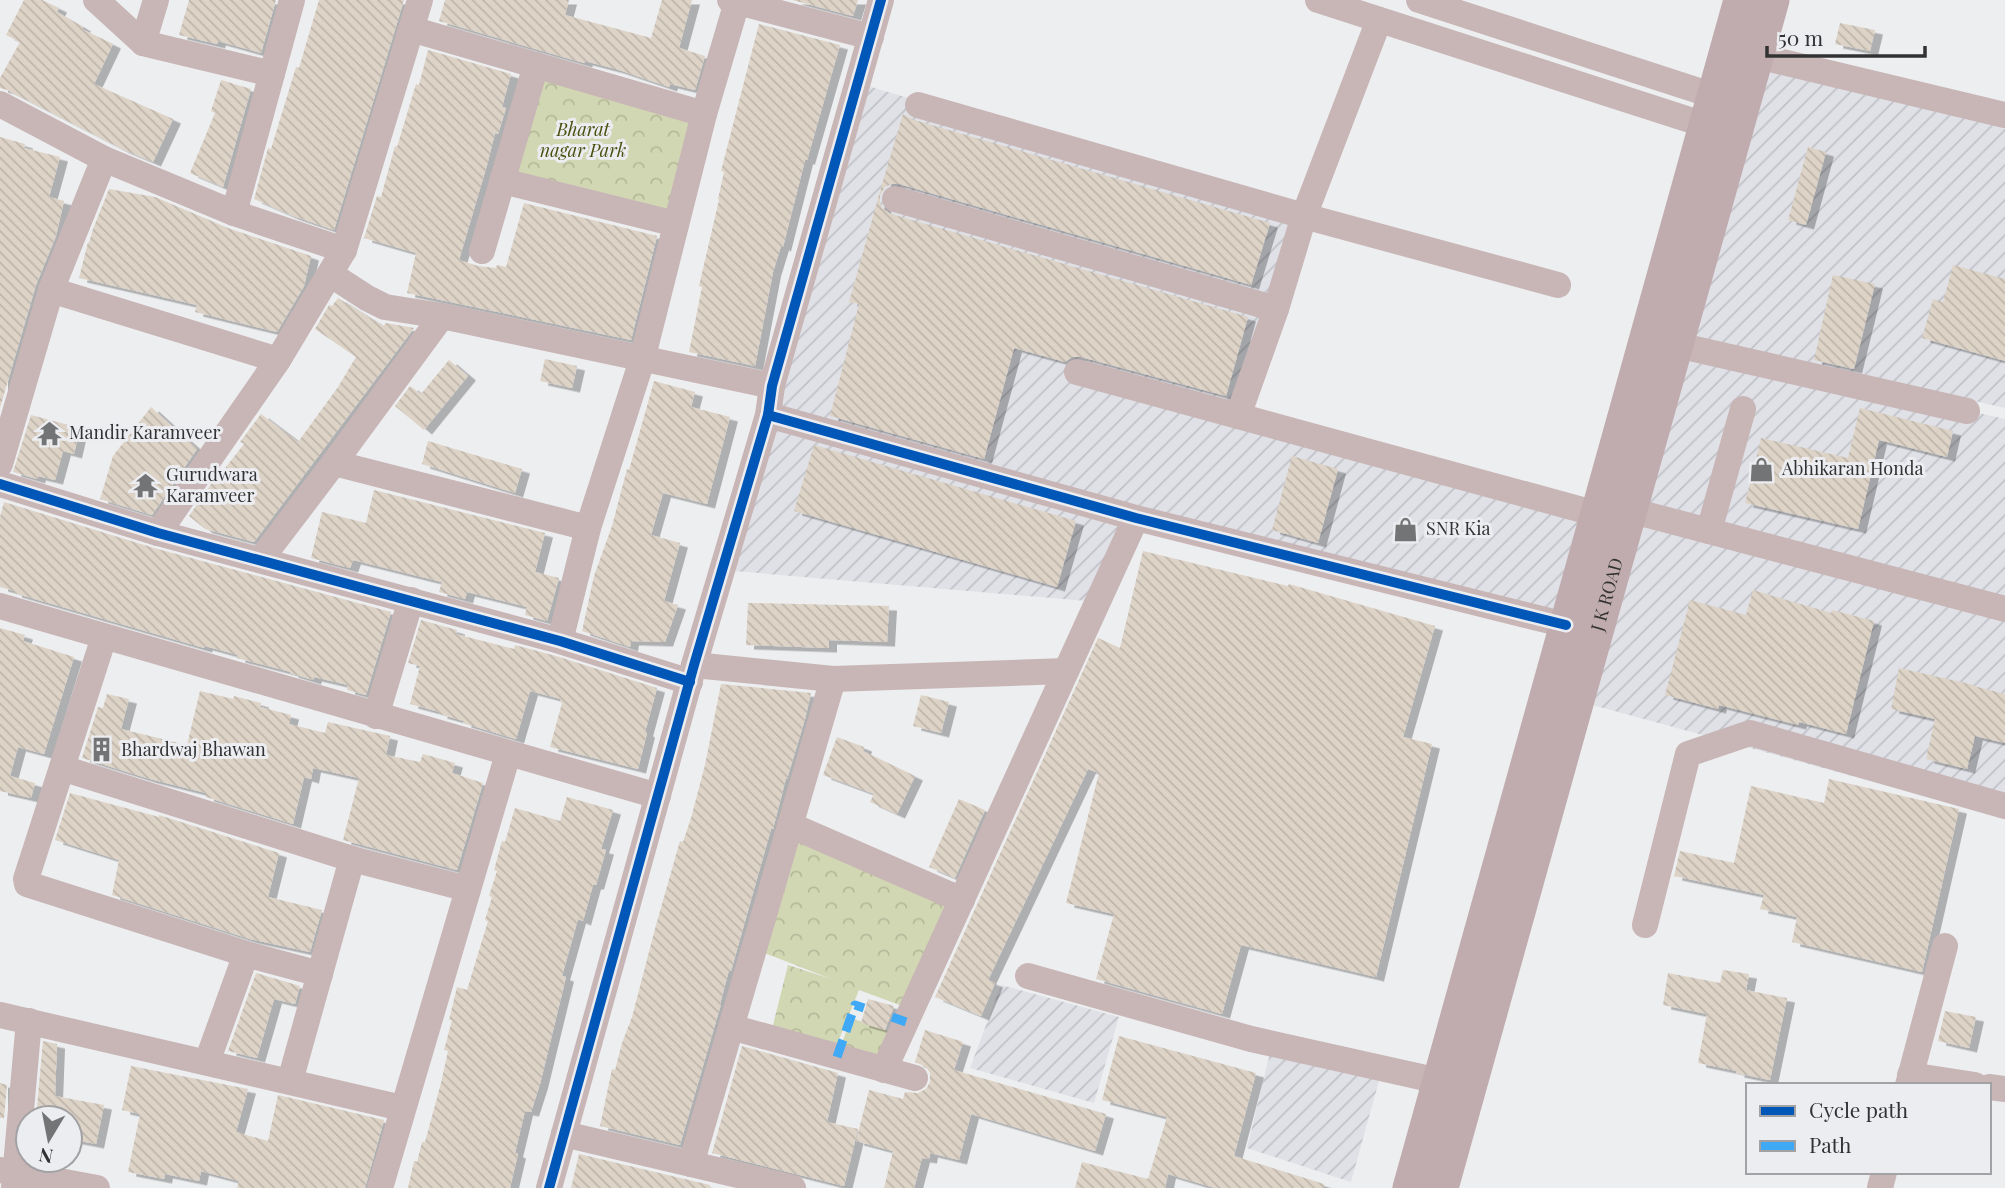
<svg xmlns="http://www.w3.org/2000/svg" width="2005" height="1188" font-family="'Playfair Display',serif">
<style>
.industrial{fill:url(#industrial-furrows)}
.forest{fill:url(#forest-crowns)}
.building{fill:url(#building-back-hatch);filter:url(#shadow)}
.lines{fill:none;stroke-linecap:round;stroke-linejoin:round}
.minor{stroke:#c8b5b6;stroke-width:26}
.major{stroke:#c0acae;stroke-width:33}
.quiet{stroke:#3fa9f5;stroke-width:9;stroke-dasharray:18 9;stroke-linecap:butt}
.cycleway-casing{stroke:#ecedf1;stroke-width:15}
.cycleway{stroke:#0057b8;stroke-width:10}
.labels{text-anchor:middle;stroke-width:6;stroke-linejoin:round;paint-order:stroke}
.park-label{font-size:18px;font-style:italic;fill:#4b5010;stroke:#ecedf1}
.poi-label{font-size:18px;fill:#323233;stroke:#ecedf1;text-anchor:start}
.street-label{font-size:18px;fill:#323233;stroke:#ecedf1}
</style>
<defs>
<pattern id="industrial-furrows" width="10" height="10" patternUnits="userSpaceOnUse" patternTransform="scale(1.75)"><rect width="10" height="10" fill="#dfe1e7"/><path d="M-1 1l2-2M0 10L10 0M9 11l2-2" fill="none" stroke="#c0c2c7"/></pattern>
<pattern id="forest-crowns" width="20" height="18" patternUnits="userSpaceOnUse" patternTransform="scale(1.75)"><rect width="20" height="18" fill="#d2d7b3"/><path d="M2 6a3 3 0 1 1 6 0M12 15a3 3 0 1 1 6 0" fill="none" stroke="#b5b99a"/></pattern>
<pattern id="building-back-hatch" width="6" height="6" patternUnits="userSpaceOnUse" patternTransform="scale(1.75)"><rect width="6" height="6" fill="#ded3c7"/><path d="M-1 5l2 2M0 0l6 6M5-1l2 2" fill="none" stroke="#bfb6ab"/></pattern>
<filter id="shadow"><feDropShadow dx="8" dy="4.5" stdDeviation="0" flood-color="#0004"/></filter>
</defs>
<rect width="100%" height="100%" fill="#edeef0"/>
<!-- industrial -->
<g class="industrial">
<polygon points="1757,57 2005,116 2005,408 1680,335"/>
<polygon points="858,83 1304,216 1241,409 1600,502 1566,625 1136,518 1098,602 722,570"/>
<polygon points="1677,345 2005,419 2005,605 1648,506"/>
<polygon points="1631,510 2005,609 2005,818 1578,701"/>
<polygon points="1001,985 1119,1017 1094,1103 970,1068"/>
<polygon points="1270,1053 1380,1077 1351,1182 1247,1148"/>
</g>
<!-- forest -->
<g class="forest">
<polygon points="541,75 696,120 671,214 513,176"/>
<polygon points="794,834 956,901 905,1007 859,990 834,1052 771,1033 788,965 831,979 762,952"/>
<polygon points="851,1018 900,1035 884,1070 837,1057"/>
</g>
<!-- building -->
<g class="building">
<polygon points="24,0 42,0 59,8 57,12 83,27 82,29 113,44 94,84 173,119 153,162 122,149 7,90 0,88 0,78 20,42 6,35"/>
<polygon points="189,0 276,0 261,53 218,41 217,44 179,35"/>
<polygon points="319,0 404,0 334,230 293,216 254,199 268,148 271,149 296,67 299,68"/>
<polygon points="445,0 569,0 565,15 651,38 662,0 692,0 679,48 705,56 695,90 670,84 669,87 616,69 585,61 584,63 439,21"/>
<polygon points="792,0 858,0 853,16"/>
<polygon points="1840,23 1875,30 1870,51 1835,44"/>
<polygon points="759,24 840,45 807,160 805,160 783,247 781,246 773,272 755,366 689,352 702,287 699,286 719,200 718,199 724,172 721,171"/>
<polygon points="428,50 511,74 502,107 506,108 498,134 495,133 487,165 459,260 478,266 496,268 497,265 506,267 524,203 657,236 631,340 407,293 416,253 364,238 377,196 381,197 395,146 397,147 416,84 419,85"/>
<polygon points="221,80 251,89 223,187 190,173 215,113 211,111"/>
<polygon points="903,114 914,120 1270,223 1251,285 899,184 892,184 885,187 880,195 880,203 883,209 891,214 1248,317 1226,396 1081,357 1072,357 1065,362 1014,348 984,459 830,416 859,304 849,302 882,184"/>
<polygon points="0,137 25,144 24,148 60,157 49,197 64,201 56,236 36,285 0,408"/>
<polygon points="1808,147 1826,152 1806,225 1788,220"/>
<polygon points="109,189 155,197 228,228 311,256 304,286 277,332 195,312 197,305 79,278 88,242 89,243 93,229"/>
<polygon points="1953,265 2005,279 2005,361 1922,338 1933,299 1943,302"/>
<polygon points="1833,275 1875,284 1854,369 1814,360"/>
<polygon points="338,298 383,326 386,323 414,328 254,542 205,529 189,516 220,471 222,472 244,444 240,442 261,414 298,442 338,387 356,357 315,329 329,305 332,306"/>
<polygon points="545,359 577,366 572,388 540,381"/>
<polygon points="449,360 468,376 424,430 395,406 410,386 421,394"/>
<polygon points="654,381 695,392 691,407 730,417 707,504 663,493 651,535 680,543 664,601 678,605 665,642 631,641 630,647 582,631 594,576 612,526 627,469 629,470"/>
<polygon points="151,407 197,449 152,515 100,499 113,456"/>
<polygon points="1860,408 1953,431 1947,457 1879,440 1858,529 1745,503 1761,438 1848,458"/>
<polygon points="31,415 80,428 74,454 63,451 55,480 38,476 37,479 13,472"/>
<polygon points="428,441 522,469 515,493 422,464"/>
<polygon points="814,445 1076,521 1057,587 794,511"/>
<polygon points="1292,456 1338,469 1318,543 1272,530"/>
<polygon points="374,490 545,533 535,572 559,578 547,621 525,615 527,607 467,592 465,599 439,592 442,582 353,560 350,568 311,558 322,512 366,523"/>
<polygon points="4,502 154,548 391,612 366,695 347,690 348,685 314,677 313,680 290,673 291,672 237,658 238,655 205,646 204,648 14,593 14,591 0,587 0,517"/>
<polygon points="1143,551 1288,586 1289,584 1435,626 1403,737 1432,744 1376,977 1241,945 1222,1014 1096,979 1114,914 1066,903 1099,773 1088,769 988,980 995,983 981,1016 935,997 1098,638 1120,648"/>
<polygon points="1753,590 1831,613 1832,610 1874,621 1846,734 1799,722 1798,725 1719,705 1718,709 1665,695 1690,600 1746,615"/>
<polygon points="748,603 889,606 887,642 829,640 829,648 746,645"/>
<polygon points="421,620 457,630 456,634 514,649 515,645 556,656 657,688 645,732 647,733 638,769 550,747 562,703 560,702 561,699 530,691 516,739 463,723 464,721 439,714 440,712 410,704 420,666 408,663"/>
<polygon points="0,628 25,635 23,641 74,657 44,754 18,747 10,776 35,783 31,798 0,791"/>
<polygon points="1899,668 1974,685 1974,686 2005,694 2005,743 1975,736 1967,769 1926,759 1935,719 1891,709"/>
<polygon points="721,684 811,693 805,719 787,779 786,778 773,829 771,829 731,971 729,970 720,1004 721,1004 680,1145 600,1126 612,1069 615,1070 622,1043 632,1017 656,925 680,841 683,842 691,818 705,765"/>
<polygon points="200,691 233,699 234,696 261,703 260,707 291,715 289,724 325,733 328,722 390,736 386,755 420,762 423,754 455,763 452,773 483,783 457,870 343,840 359,778 313,768 311,779 304,777 293,824 206,797 206,793 150,779 82,758 98,707 103,708 107,694 129,699 121,729 187,745"/>
<polygon points="921,695 949,702 941,733 913,726"/>
<polygon points="837,737 864,747 863,751 915,776 897,814 870,802 874,794 823,775"/>
<polygon points="1829,779 1959,809 1922,972 1792,942 1797,917 1760,909 1764,895 1674,876 1680,851 1734,863 1751,786 1824,803"/>
<polygon points="70,793 159,817 159,815 279,853 268,897 322,910 310,952 250,939 112,895 119,860 55,840"/>
<polygon points="567,797 613,810 601,849 606,850 596,885 593,885 583,921 578,919 562,976 566,977 540,1084 531,1112 525,1111 515,1153 518,1154 510,1188 408,1188 414,1161 417,1162 422,1142 425,1142 441,1083 448,1051 444,1050 452,1020 449,1020 457,987 467,990 488,921 485,920 492,897 489,896 497,871 494,870 502,841 505,842 515,808 560,821"/>
<polygon points="959,799 985,810 955,878 929,867"/>
<polygon points="1723,970 1749,974 1746,990 1787,998 1770,1080 1736,1073 1737,1071 1698,1063 1707,1014 1663,1005 1668,973 1720,983"/>
<polygon points="256,973 300,986 295,1004 274,999 257,1058 228,1051"/>
<polygon points="868,999 894,1006 885,1030 861,1023"/>
<polygon points="1945,1011 1976,1017 1969,1048 1938,1041"/>
<polygon points="925,1030 963,1042 954,1070 1106,1114 1095,1151 971,1114 959,1160 930,1153 929,1159 922,1158 914,1188 884,1188 893,1151 856,1141 869,1090 903,1099 905,1092 918,1093 926,1089 930,1082 930,1073 926,1067 915,1062"/>
<polygon points="1119,1036 1256,1073 1234,1156 1324,1184 1324,1188 1215,1188 1168,1174 1165,1188 1075,1188 1082,1162 1148,1179 1167,1117 1102,1100"/>
<polygon points="43,1041 57,1044 55,1096 104,1105 96,1144 70,1139 70,1118 36,1118"/>
<polygon points="742,1046 838,1073 827,1122 858,1129 844,1186 712,1153"/>
<polygon points="131,1066 248,1089 236,1132 268,1141 278,1095 384,1120 365,1188 237,1188 239,1181 201,1171 199,1181 165,1174 164,1179 128,1172 140,1114 122,1110"/>
<polygon points="0,1083 7,1085 4,1118 0,1118"/>
<polygon points="579,1154 710,1185 710,1188 571,1188"/>
</g>
<g class="lines">
<!-- minor -->
<g class="minor">
<polyline points="96,0 143,43 272,74"/>
<polyline points="730,0 871,37"/>
<polyline points="1318,0 1724,131"/>
<polyline points="1419,0 1730,101"/>
<polyline points="411,29 704,114"/>
<polyline points="143,43 156,0"/>
<polyline points="1741,52 2005,115"/>
<polyline points="0,104 104,159 234,213 344,250"/>
<polyline points="918,105 1304,216 1558,285"/>
<polyline points="502,181 676,224"/>
<polyline points="895,199 1276,309"/>
<polyline points="234,213 292,0"/>
<polyline points="482,251 536,65"/>
<polyline points="330,274 367,298 385,307 442,316 772,386"/>
<polyline points="51,290 278,360"/>
<polyline points="1677,345 1967,411"/>
<polyline points="1077,372 1597,514"/>
<polyline points="768,415 1136,518 1566,625"/>
<polyline points="1238,416 1276,309 1304,216 1379,20"/>
<polyline points="334,463 588,528"/>
<polyline points="0,464 51,290 104,159"/>
<polyline points="0,484 158,533 560,641 690,682"/>
<polyline points="1614,506 2005,609"/>
<polyline points="1709,531 1743,409"/>
<polyline points="158,533 278,360 344,250 420,0"/>
<polyline points="261,559 334,463 442,316"/>
<polyline points="0,606 658,796"/>
<polyline points="104,637 26,879 27,884 246,954 320,974"/>
<polyline points="560,641 588,528 642,360 704,114 737,2"/>
<polyline points="694,665 833,679 1066,671"/>
<polyline points="376,716 411,600"/>
<polyline points="62,768 352,859 468,889"/>
<polyline points="790,825 962,900"/>
<polyline points="1645,925 1688,754 1750,733 2005,806"/>
<polyline points="1028,976 1251,1039 1439,1081"/>
<polyline points="0,1015 402,1108"/>
<polyline points="731,1027 915,1078"/>
<polyline points="207,1062 246,954"/>
<polyline points="884,1070 1136,518"/>
<polyline points="1910,1075 1975,1085"/>
<polyline points="290,1081 352,859"/>
<polyline points="1908,1085 1945,946"/>
<polyline points="1989,1087 2005,1089"/>
<polyline points="564,1134 793,1188"/>
<polyline points="691,1164 833,679"/>
<polyline points="0,1170 97,1188"/>
<polyline points="14,1188 29,1021"/>
<polyline points="380,1188 508,754"/>
<polyline points="549,1188 694,665 768,415 772,386 881,0"/>
<polyline points="1880,1188 1884,1172"/>
</g>
<!-- major -->
<g class="major">
<polyline points="1409,1188 1740,0"/>
<path id="s1" d="M1442 1188 1773 0"/>
</g>
<!-- quiet -->
<g class="quiet">
<polyline points="892,1017 906,1022"/>
<polyline points="837,1057 855,1005 864,1008"/>
</g>
<defs>
<g id="cycleway">
<polyline points="768,415 1136,518 1566,625"/>
<polyline points="0,484 158,533 560,641 690,682"/>
<polyline points="549,1188 694,665 768,415 772,386 881,0"/>
</g>
</defs>
<!-- cycleway casing -->
<use href="#cycleway" class="cycleway-casing"/>
<!-- cycleway -->
<use href="#cycleway" class="cycleway"/>
</g>
<!-- icons -->
<defs>
<symbol id="temple-bare" viewBox="-9 -9 18 18"><path d="M0-6L5-2H3V0L6.5 2.5H4V6H1.5V3h-3V6H-4V2.5H-6.5L-3 0V-2H-5Z" fill="#737475" stroke="#ecedf1" stroke-width="2.5" paint-order="stroke"/></symbol>
<symbol id="shop-bare" viewBox="-9 -9 18 18"><path d="M-5-2.5h2.3a2.7 3.5 0 0 1 5.4 0H5L5.5 6h-11ZM-1.5-2.5h3a1.5 2.3 0 0 0-3 0Z" fill="#737475" stroke="#ecedf1" stroke-width="2.5" paint-order="stroke"/></symbol>
<symbol id="building-bare" viewBox="-9 -9 18 18"><path d="M-4-6H4V6H1V3H-1V6H-4ZM-2.5-4.3h1.7v1.8h-1.7ZM.8-4.3h1.7v1.8H.8ZM-2.5-1h1.7V.8h-1.7ZM.8-1h1.7V.8H.8Z" fill="#737475" stroke="#ecedf1" stroke-width="2.5" paint-order="stroke"/></symbol>
</defs>
<g fill-rule="evenodd">
<use href="#temple-bare" x="32" y="416" width="35" height="35"/>
<use href="#shop-bare" x="1744" y="452" width="35" height="35"/>
<use href="#temple-bare" x="128" y="468" width="35" height="35"/>
<use href="#shop-bare" x="1388" y="512" width="35" height="35"/>
<use href="#building-bare" x="84" y="732" width="35" height="35"/>
</g>
<g class="labels">
<!-- park labels -->
<g class="park-label">
<text x="583" y="136">Bharat<tspan x="583" dy="21">nagar Park</tspan></text>
</g>
<!-- poi labels -->
<g class="poi-label">
<text x="69" y="439">Mandir Karamveer</text>
<text x="1782" y="475">Abhikaran Honda</text>
<text x="166" y="481">Gurudwara<tspan x="166" dy="21">Karamveer</tspan></text>
<text x="1426" y="535">SNR Kia</text>
<text x="121" y="756">Bhardwaj Bhawan</text>
</g>
<!-- street labels -->
<g class="street-label">
<text dy="6" stroke="none"><textPath href="#s1" startOffset="616">J K ROAD</textPath></text>
</g>
</g>
<!-- legend -->
<rect x="1746" y="1083" width="245" height="91" fill="#ecedf1" stroke="#a2a2a5" stroke-width="2"/>
<rect x="1760" y="1106" width="35" height="10" fill="#0057b8" stroke="#a2a2a5" stroke-width="2"/>
<text x="1809" y="1118" font-size="21" fill="#323233">Cycle path</text>
<rect x="1760" y="1141" width="35" height="10" fill="#3fa9f5" stroke="#a2a2a5" stroke-width="2"/>
<text x="1809" y="1153" font-size="21" fill="#323233">Path</text>
<!-- north arrow -->
<g transform="translate(49 1139) rotate(190)"><circle r="33" fill="#ecedf1" stroke="#a2a2a5" stroke-width="2"/>
<path d="M0-5L12 26L0 18L-12 26Z" fill="#737475"/>
<text y="-10" font-size="19" font-weight="bold" text-anchor="middle" fill="#323233">N</text>
</g>
<!-- scale -->
<path d="M1767 46v10h158v-10" fill="none" stroke="#323233" stroke-width="3.5"/>
<text x="1778" y="46" font-size="21" fill="#323233" stroke="#ecedf1" stroke-width="5" paint-order="stroke">50 m</text>
</svg>
